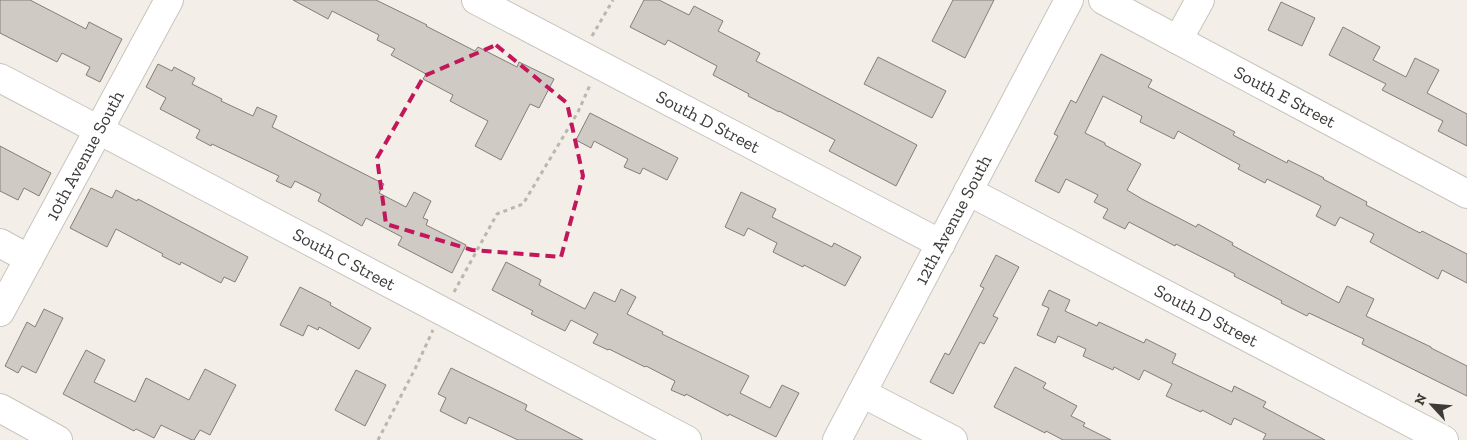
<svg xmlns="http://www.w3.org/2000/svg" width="1467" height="440" font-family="'Zilla Slab',serif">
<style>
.building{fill:#cfcbc4;stroke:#837e78}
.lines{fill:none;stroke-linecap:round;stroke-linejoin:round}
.minor-casing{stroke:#c9c4be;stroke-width:30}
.path{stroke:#bab6b0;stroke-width:3;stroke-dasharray:4 4;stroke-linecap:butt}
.minor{stroke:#fff;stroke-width:28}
.marked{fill:none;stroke:#c2185b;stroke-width:4;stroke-dasharray:10 6;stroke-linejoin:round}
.labels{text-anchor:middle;stroke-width:5;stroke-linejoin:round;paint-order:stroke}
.street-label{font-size:18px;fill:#3d3b38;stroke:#f3eee7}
</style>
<rect width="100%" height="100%" fill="#f3eee7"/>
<!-- building -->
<g class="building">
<polygon points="0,0 30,0 86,29 89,22 122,39 100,82 86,75 90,67 62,53 57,62 0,33"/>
<polygon points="293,0 376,0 427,25 426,26 475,51 478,47 517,67 519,62 554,79 539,108 530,104 501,160 475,146 488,121 450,101 453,95 423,79 426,74 391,55 395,49 377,40 379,35 332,11 328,19"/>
<polygon points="644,0 659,0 689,15 694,6 723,21 718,31 760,53 756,61 917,145 896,186 829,151 835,140 779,111 779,112 748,96 749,94 713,75 717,66 668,40 665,45 630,27"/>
<polygon points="953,0 994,0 965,58 932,41"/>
<polygon points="1281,2 1315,18 1302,46 1268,30"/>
<polygon points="1343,27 1380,47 1373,60 1406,77 1415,58 1439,70 1427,93 1467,114 1467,146 1438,131 1443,121 1382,90 1386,84 1329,55"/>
<polygon points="1101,54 1152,80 1148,87 1235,132 1233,135 1287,163 1288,160 1324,178 1323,179 1367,202 1366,205 1420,233 1422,231 1467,254 1467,283 1442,270 1438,279 1370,242 1374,234 1340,217 1335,226 1316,216 1321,206 1267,179 1265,183 1238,169 1240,165 1178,131 1174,139 1140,122 1142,116 1103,96 1085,133 1105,143 1105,145 1141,164 1127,190 1142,199 1196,227 1198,224 1233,243 1232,245 1339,303 1347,286 1374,299 1366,316 1431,347 1431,348 1467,366 1467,396 1362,344 1364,339 1309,313 1307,316 1281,303 1282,301 1234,276 1235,274 1176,244 1175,246 1129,222 1125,229 1103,218 1108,209 1094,202 1098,195 1066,179 1059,193 1035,181 1058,136 1054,134 1071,100 1076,103"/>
<polygon points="878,57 946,91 932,118 864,84"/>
<polygon points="158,64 172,71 174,67 195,78 192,84 222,99 221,101 253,116 257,107 277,116 272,127 384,184 379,193 406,207 414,192 431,201 423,218 428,220 426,225 466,245 452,273 398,245 402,237 366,218 362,226 318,201 321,194 295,181 291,188 276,181 279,176 212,144 211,146 196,138 200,130 160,109 166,98 146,87"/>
<polygon points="590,113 678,158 667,180 643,168 640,174 624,167 628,159 594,141 591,148 576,140"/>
<polygon points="0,146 51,173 39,196 24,188 18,200 0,191"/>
<polygon points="91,188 112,198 116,190 137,201 138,199 248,257 235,282 224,277 221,283 181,262 180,265 162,256 163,254 116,229 107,247 70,228"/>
<polygon points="741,192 776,209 772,217 832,247 834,243 861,257 845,286 804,265 803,267 773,252 777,243 748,228 744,236 725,227"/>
<polygon points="996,255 1019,267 993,316 998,318 984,344 980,342 953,394 930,382 945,353 949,355 984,288 980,286"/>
<polygon points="506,262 541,280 539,285 585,309 594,292 615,302 621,289 636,297 627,314 663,332 662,334 749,376 740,393 770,408 782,385 799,393 776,437 729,414 728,416 686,394 685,396 671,390 675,381 646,366 645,367 609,349 608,350 593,343 598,334 571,320 565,331 531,314 533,311 492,290"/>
<polygon points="300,287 331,303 330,305 371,328 359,349 319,327 318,330 308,325 303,336 280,325"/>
<polygon points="1049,290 1070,300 1065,311 1097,326 1099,322 1144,343 1146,339 1176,354 1172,363 1232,392 1234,386 1266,402 1263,407 1325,440 1263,440 1266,434 1234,418 1231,425 1202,410 1201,412 1166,396 1172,384 1144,370 1139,380 1114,367 1113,370 1083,356 1086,349 1058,336 1055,343 1037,335 1049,308 1042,305"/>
<polygon points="44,309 63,318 36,373 22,366 18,373 5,366 27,322 35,327"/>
<polygon points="86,350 105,360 94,382 135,402 146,378 189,400 205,369 236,385 210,435 200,430 194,440 192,440 161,425 154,438 136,429 134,431 63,394"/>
<polygon points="1015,367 1046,383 1043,388 1077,406 1071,416 1085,423 1083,426 1111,440 1063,440 1046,431 1045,433 994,407"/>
<polygon points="451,368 527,405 525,410 583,440 518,440 469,417 466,424 440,411 446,398 438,394"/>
<polygon points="356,370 386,385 365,426 335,410"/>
</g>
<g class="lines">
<defs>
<g id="minor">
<path id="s1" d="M476 0 941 244"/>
<path id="s2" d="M1103 0 1467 194"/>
<polyline points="1178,40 1200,0"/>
<path id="s3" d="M0 78 687 440"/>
<path id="s4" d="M968 191 1444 440"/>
<polyline points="0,243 29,259"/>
<path id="s5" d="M0 312 169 0"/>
<polyline points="862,393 953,440"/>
<polyline points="0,408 58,440"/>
<path id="s6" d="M837 440 1069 0"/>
</g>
</defs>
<!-- minor casing -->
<use href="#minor" class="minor-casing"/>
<!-- path -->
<g class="path">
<polyline points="592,36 613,0"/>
<polyline points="454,292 497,214 523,204 578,112 590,85"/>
<polyline points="378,440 415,369 433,330"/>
</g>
<!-- minor -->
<use href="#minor" class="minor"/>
</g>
<!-- marked area -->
<path class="marked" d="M496 45 567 103 583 176 561 257 472 250 386 224 377 158 424 76Z"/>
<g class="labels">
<!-- street labels -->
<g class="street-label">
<text dy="6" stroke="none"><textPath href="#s2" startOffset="206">South E Street</textPath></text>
<text dy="6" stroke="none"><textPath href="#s1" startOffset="262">South D Street</textPath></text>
<text dy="6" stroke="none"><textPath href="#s5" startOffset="178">10th Avenue South</textPath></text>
<text dy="6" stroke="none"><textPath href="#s6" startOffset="249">12th Avenue South</textPath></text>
<text dy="6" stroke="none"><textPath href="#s3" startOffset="389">South C Street</textPath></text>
<text dy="6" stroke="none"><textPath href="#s4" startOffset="269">South D Street</textPath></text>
</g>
</g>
<!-- north arrow -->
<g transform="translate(1432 405) rotate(296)" stroke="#f3eee7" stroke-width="4" paint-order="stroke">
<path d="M0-4L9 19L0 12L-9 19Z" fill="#3d3b38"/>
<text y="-8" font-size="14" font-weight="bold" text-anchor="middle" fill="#3d3b38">N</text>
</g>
</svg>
